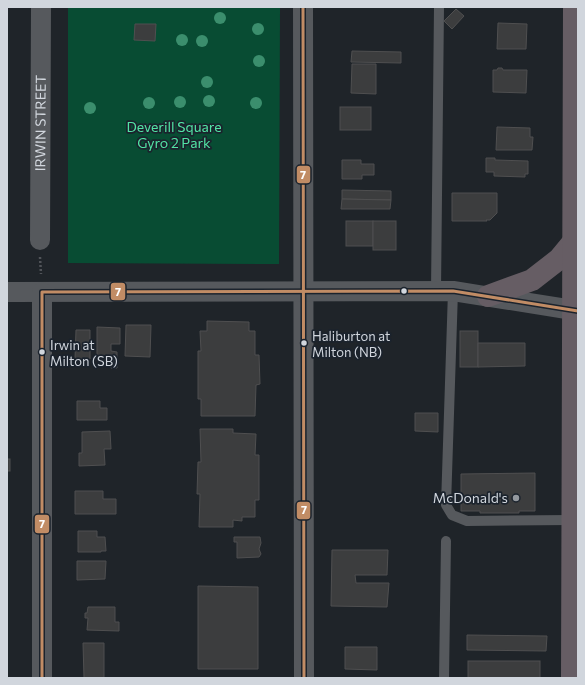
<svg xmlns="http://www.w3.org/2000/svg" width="585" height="685" font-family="Commissioner,sans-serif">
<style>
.green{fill:#084c33}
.building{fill:#3c3d3e;stroke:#4f4f50}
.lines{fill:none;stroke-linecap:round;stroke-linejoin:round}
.path{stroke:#515459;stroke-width:2.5;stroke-dasharray:2 2;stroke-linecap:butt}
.lane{stroke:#56595d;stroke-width:10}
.street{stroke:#56595d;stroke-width:20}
.highway{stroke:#665d64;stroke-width:22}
.bus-1-casing{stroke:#1b232d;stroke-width:6}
.bus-1{stroke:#c18c65;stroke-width:3}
.tree{fill:#3b8e6d}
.bus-dot{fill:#d1d6dd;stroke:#1b232d;stroke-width:1.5}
.poi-dot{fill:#93989e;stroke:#1b232d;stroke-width:1.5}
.labels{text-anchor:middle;stroke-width:3.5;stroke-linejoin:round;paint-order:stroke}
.bus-label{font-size:13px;fill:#d1d6dd;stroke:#1b232d;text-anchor:start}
.street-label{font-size:14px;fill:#d1d6dd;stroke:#1b232d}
.park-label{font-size:14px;fill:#52e5a5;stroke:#1b232d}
.poi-label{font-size:14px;fill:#d1d6dd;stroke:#1b232d;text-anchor:end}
.line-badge{stroke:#1b232d;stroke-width:1.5}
.badge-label{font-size:11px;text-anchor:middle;font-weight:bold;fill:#fff}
</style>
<rect width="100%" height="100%" fill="#1f2429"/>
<!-- green -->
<polygon class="green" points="68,7 280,7 279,264 68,263"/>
<!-- building -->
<g class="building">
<polygon points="456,9 464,16 452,29 444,21"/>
<polygon points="498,23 527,24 526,49 497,49"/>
<polygon points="135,24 156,24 155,41 134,40"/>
<polygon points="352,51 401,52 401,63 351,62"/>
<polygon points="352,64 376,64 376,94 351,93"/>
<polygon points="498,68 502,68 503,70 527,70 526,93 493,92 493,70 497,70"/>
<rect x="340" y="107" width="31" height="23"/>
<polygon points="497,127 530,128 530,137 533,137 532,150 496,150"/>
<polygon points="486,158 495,158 495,160 528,161 528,174 525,174 525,177 494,176 494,172 486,172"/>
<polygon points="342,160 361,160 361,164 374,164 374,175 362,175 362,179 342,179"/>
<polygon points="342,190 391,191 391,200 342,199"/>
<polygon points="452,193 497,193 497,213 490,220 486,220 487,221 452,221"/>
<polygon points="342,199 391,200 390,209 341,209"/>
<rect x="346" y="221" width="27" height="25"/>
<rect x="373" y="221" width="23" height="29"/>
<polygon points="207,321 249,322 249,331 255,331 255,355 259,355 260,384 256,385 255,416 201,416 201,399 198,399 198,351 201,351 200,331 207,331"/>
<polygon points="126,325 151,325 150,357 125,356"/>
<polygon points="97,327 120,328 120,344 111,344 111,351 117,352 117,368 111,368 111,360 97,359"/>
<polygon points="76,330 90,330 90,359 75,359"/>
<rect x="460" y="331" width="18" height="36"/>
<polygon points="478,343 525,343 525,366 478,367"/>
<polygon points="77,401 100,401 100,408 107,408 107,420 77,420"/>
<polygon points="415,413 438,413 438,432 415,431"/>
<polygon points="200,429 233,429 233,433 256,434 255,455 259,455 259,500 255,500 255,517 242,517 242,521 233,520 233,527 199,527 200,494 197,494 198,462 201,462"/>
<polygon points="110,431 111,449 104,449 105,465 79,466 79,453 82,453 82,432"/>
<rect x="7" y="459" width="3" height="12"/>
<polygon points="535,473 535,511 519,511 519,513 480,513 480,511 461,511 461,474"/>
<polygon points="75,491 103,491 103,499 116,499 116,514 75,514"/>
<polygon points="78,531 97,531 97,537 105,537 106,551 101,551 101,552 78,552"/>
<polygon points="234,537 260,537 261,543 259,549 261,554 259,557 237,558 237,542 234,542"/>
<polygon points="332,550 388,550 387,575 355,575 356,583 389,583 387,607 331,606"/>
<polygon points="77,561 106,561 105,579 77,580"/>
<polygon points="198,586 258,587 258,669 198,669"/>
<polygon points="88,607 115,607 115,622 119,622 119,631 87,630 88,618 85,618 85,613 87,613"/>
<polygon points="467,635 547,636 546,651 467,650"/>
<polygon points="83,643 104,643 104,678 84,678"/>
<polygon points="345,647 377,647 377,670 345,669"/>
<rect x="468" y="661" width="72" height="17"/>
</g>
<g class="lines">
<!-- path -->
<polyline class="path" points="40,257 41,274"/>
<!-- lane -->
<g class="lane">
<polyline points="436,291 439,7"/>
<polyline points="453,291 446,505 452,515 467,521 572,520"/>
<polyline points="444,678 446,541"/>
</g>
<!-- street -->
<g class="street">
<polyline points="303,7 304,678"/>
<path id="s1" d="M40 240 41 7"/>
<polyline points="7,292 453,291 573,310"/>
<polyline points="42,678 42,292"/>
</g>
<!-- highway -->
<g class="highway">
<polyline points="488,296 532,280 559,259 573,242"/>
<polyline points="572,678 574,7"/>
</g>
<defs>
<g id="bus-1">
<polyline points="303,7 304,678"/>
<polyline points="42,678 42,292 453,291 578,311"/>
</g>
</defs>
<!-- bus-1 casing -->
<use href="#bus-1" class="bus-1-casing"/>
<!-- bus-1 -->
<use href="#bus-1" class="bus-1"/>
</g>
<!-- trees -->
<g class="tree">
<circle cx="220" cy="18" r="6"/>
<circle cx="258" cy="29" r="6"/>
<circle cx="182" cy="40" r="6"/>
<circle cx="202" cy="41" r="6"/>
<circle cx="259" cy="61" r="6"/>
<circle cx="207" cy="82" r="6"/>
<circle cx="209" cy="101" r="6"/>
<circle cx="180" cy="102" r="6"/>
<circle cx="149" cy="103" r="6"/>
<circle cx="256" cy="103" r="6"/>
<circle cx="90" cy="108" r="6"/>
</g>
<!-- markers -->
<g class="bus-dot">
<circle cx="404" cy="291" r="3.5"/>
<circle cx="304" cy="343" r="3.5"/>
<circle cx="42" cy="352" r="3.5"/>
</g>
<circle class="poi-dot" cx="516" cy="498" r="4"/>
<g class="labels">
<!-- bus labels -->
<g class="bus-label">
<text x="312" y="341">Haliburton at<tspan x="312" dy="16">Milton (NB)</tspan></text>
<text x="50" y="350">Irwin at<tspan x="50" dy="16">Milton (SB)</tspan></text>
</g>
<!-- street labels -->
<g class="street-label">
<text dy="5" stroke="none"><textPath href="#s1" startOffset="117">IRWIN STREET</textPath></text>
</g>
<!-- park labels -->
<g class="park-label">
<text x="174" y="132">Deverill Square<tspan x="174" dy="16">Gyro 2 Park</tspan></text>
</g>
<!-- poi labels -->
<g class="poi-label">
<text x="508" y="503">McDonald's</text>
</g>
</g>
<g class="line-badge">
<rect x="296" y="165" width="15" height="19" rx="4" fill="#c18c65"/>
<rect x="110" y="282" width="16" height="19" rx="4" fill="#c18c65"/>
<rect x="296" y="501" width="15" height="19" rx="4" fill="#c18c65"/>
<rect x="34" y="514" width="16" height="20" rx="4" fill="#c18c65"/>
</g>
<g class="badge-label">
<text x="303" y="179">7</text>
<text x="118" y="296">7</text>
<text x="304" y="514">7</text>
<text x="42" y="528">7</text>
</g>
<!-- border -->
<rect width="585" height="685" fill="none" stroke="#d1d6dd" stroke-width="16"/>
</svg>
